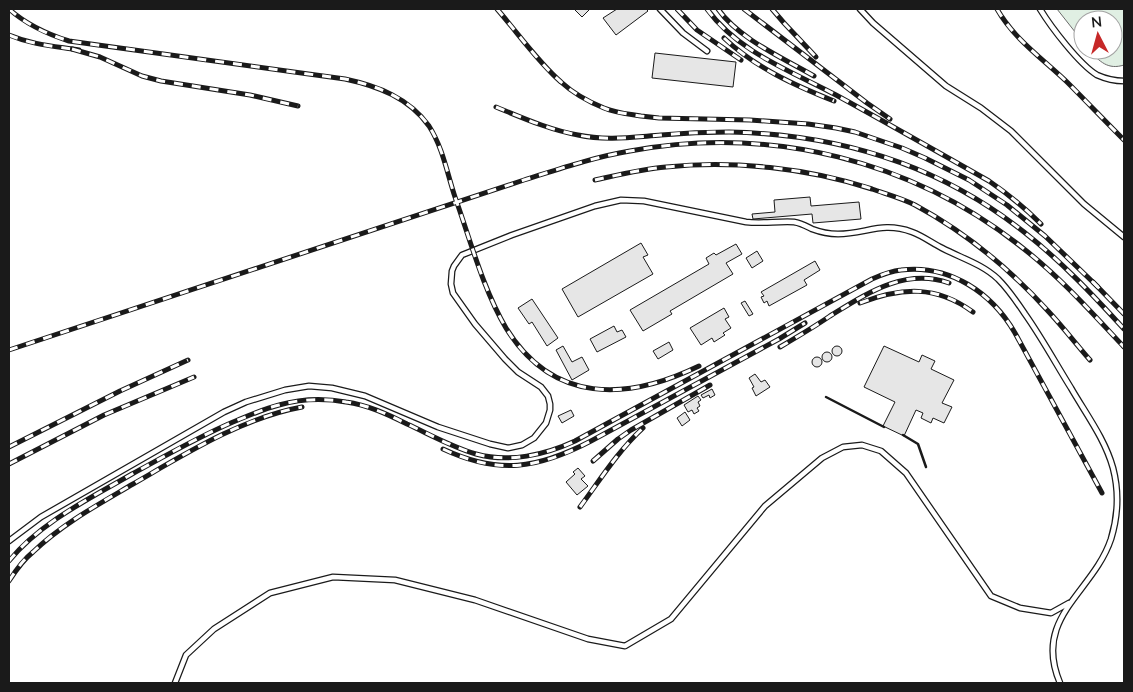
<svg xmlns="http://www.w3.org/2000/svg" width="1133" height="692" font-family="Lato,sans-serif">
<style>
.green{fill:#e0efe3;stroke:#6a6a6a}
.building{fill:#e6e6e6;stroke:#1a1a1a}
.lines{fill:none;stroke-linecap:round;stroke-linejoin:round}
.lane-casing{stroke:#1a1a1a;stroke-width:7}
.lane{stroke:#fff;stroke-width:4.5}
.rail-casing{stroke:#1a1a1a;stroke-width:5}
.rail{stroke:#fff;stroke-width:3;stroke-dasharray:9;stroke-linecap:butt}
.wall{stroke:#1a1a1a;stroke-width:2.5}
</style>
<rect width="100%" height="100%" fill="#fff"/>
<!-- green -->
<path class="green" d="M1057 9H1124V65C1108 70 1100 62 1089 50H1113V20H1083V42Z"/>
<!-- building -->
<g class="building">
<polygon points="574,9 590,9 582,17"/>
<polygon points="617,9 646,9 648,11 616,35 603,18"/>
<polygon points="655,53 736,62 733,87 652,78"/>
<polygon points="810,197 811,206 859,202 861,219 813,223 812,214 753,219 752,214 775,212 774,200"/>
<polygon points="641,243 648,255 643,257 653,274 578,317 562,289"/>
<polygon points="736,244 742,254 726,263 733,274 670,311 672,314 643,331 630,310 709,264 706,258 714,253 716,255"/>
<polygon points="757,251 763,261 752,268 746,258"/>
<polygon points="815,261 820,270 804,280 807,285 769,306 767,301 764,303 761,297 764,296 761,292"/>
<polygon points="532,299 558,338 547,346 532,322 529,324 518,308"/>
<polygon points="745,301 753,314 749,316 741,303"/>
<polygon points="724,308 729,317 725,319 731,328 723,333 725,335 714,342 712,338 701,345 690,328"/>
<polygon points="614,326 617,332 622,330 626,337 597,352 590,339"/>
<polygon points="669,342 673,350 658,359 653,351"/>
<circle cx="837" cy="351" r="5"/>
<polygon points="563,346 572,362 582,357 589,370 572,380 556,350"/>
<polygon points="884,346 919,362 922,355 935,361 931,369 954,380 942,403 952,407 944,423 933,418 931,423 921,418 923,413 916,410 904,436 883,426 895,402 864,387"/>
<circle cx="827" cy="357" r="5"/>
<circle cx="817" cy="362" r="5"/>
<polygon points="755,374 761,382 765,380 770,387 756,396 752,388 754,387 749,378"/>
<polygon points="712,389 715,395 710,398 709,395 703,398 701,395"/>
<polygon points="698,396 701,400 698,402 700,406 697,408 699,411 694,414 692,410 688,412 684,405"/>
<polygon points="571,410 574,416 562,423 558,416"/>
<polygon points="685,412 690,420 682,426 677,418"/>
<polygon points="578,468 585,476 581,479 588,486 577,495 566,482 575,474 573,472"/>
</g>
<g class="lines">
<defs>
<g id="lane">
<polyline points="660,9 683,33 707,51"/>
<polyline points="860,9 873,23 946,86 981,108 1011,131 1084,204 1124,237"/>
<path d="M1040 9C1051 27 1079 64 1097 75 1106 79 1115 81 1124 81"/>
<path d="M9 541 41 517 224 412 246 402 285 390 309 386 332 388 365 396 438 427 490 444 508 448 522 445 534 438 546 423 550 410V404L548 396 541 387 518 372 505 359 475 324 453 293 451 284 452 271 454 266 462 255 512 235 595 206 621 200 644 201 746 222C762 224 778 221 794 222 801 223 806 226 812 229 820 232 829 234 838 234 866 234 882 221 912 232 923 236 932 243 942 248 961 258 982 264 998 279 1008 289 1017 302 1025 314 1042 338 1056 364 1071 388 1086 414 1105 439 1113 468 1119 491 1118 516 1111 539 1093 593 1032 617 1060 683"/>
<polyline points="175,683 186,655 214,629 270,593 333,577 395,580 475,600 588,639 625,646 671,619 765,506 822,458 843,447 862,445 881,451 906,473 991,596 1020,608 1051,613 1069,603"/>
</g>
</defs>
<!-- lane casing -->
<use href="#lane" class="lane-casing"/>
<!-- lane -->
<use href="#lane" class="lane"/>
<defs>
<g id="rail">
<path d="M9 9C27 25 47 34 69 41L345 79C378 86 409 98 429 126 443 148 447 173 455 197 470 239 483 289 506 328 553 404 627 401 699 366"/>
<path d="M497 9C517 32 538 62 561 82 573 93 589 102 604 108 616 113 629 114 641 116L659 118 750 120 808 124 836 128 855 132 902 148 925 158 969 180 1007 205 1045 236 1098 287"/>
<polyline points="677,9 697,30 741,60"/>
<path d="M707 9C738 52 791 71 836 95 887 123 938 152 989 181 1008 194 1025 208 1041 224"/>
<path d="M718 9C739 39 783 58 814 76"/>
<polyline points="744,9 867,103 890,119"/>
<polyline points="772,9 784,23 816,57"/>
<path d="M997 9C1014 39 1043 59 1067 82 1086 101 1105 121 1124 140"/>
<path d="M9 35C33 45 53 46 79 50"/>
<path d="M724 38C756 68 794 85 834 101"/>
<polyline points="72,49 100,57 142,76 161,81 250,95 298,106"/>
<path d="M496 107C523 118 550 130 578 135 606 141 633 137 661 135 684 133 706 132 729 132 838 134 938 164 1024 232 1061 261 1093 295 1124 329"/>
<path d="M595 180C618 175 642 169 666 167 733 160 808 168 872 189 886 194 901 198 915 205 965 232 1010 269 1048 311 1063 327 1076 344 1090 360"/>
<polyline points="1093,282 1124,314"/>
<path d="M860 303C902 287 936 285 973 312"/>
<path d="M780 347C797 337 814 327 830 316 866 294 905 267 949 283"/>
<path d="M9 350 524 180C559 169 594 157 630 151 770 125 913 160 1024 249 1061 278 1092 313 1124 347"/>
<polyline points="9,447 120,391 188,360"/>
<path d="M443 449C499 475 537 469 591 441L779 339 805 323"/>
<polyline points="593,461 618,439 631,430 710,385"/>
<polyline points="9,464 104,415 194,377"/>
<path d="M580 507C600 480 618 451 643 428"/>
<path d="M9 561C41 522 89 499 132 474 165 456 198 437 233 422 248 416 263 409 279 405 300 399 324 398 346 402 368 405 387 414 407 424 429 434 452 447 476 454 509 463 545 455 575 441L872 279C881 275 891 271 901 270 950 264 992 293 1015 333L1102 493"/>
<path d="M9 581C16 570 23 560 33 552 62 524 99 504 133 484 185 454 242 418 302 407"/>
</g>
</defs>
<!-- rail casing -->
<use href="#rail" class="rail-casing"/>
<!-- rail -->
<use href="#rail" class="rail"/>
<!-- wall -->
<g class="wall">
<polyline points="826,397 884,427"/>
<polyline points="903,435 918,444 926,467"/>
</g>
</g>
<!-- border -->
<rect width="1133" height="692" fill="none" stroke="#1a1a1a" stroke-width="20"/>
<!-- north arrow -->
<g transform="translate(1098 35) rotate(354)"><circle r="24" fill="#ffffff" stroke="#a3a3a3"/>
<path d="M0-4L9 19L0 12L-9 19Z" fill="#c62828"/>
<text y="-8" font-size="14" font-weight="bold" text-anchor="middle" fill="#1a1a1a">N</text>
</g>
</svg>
